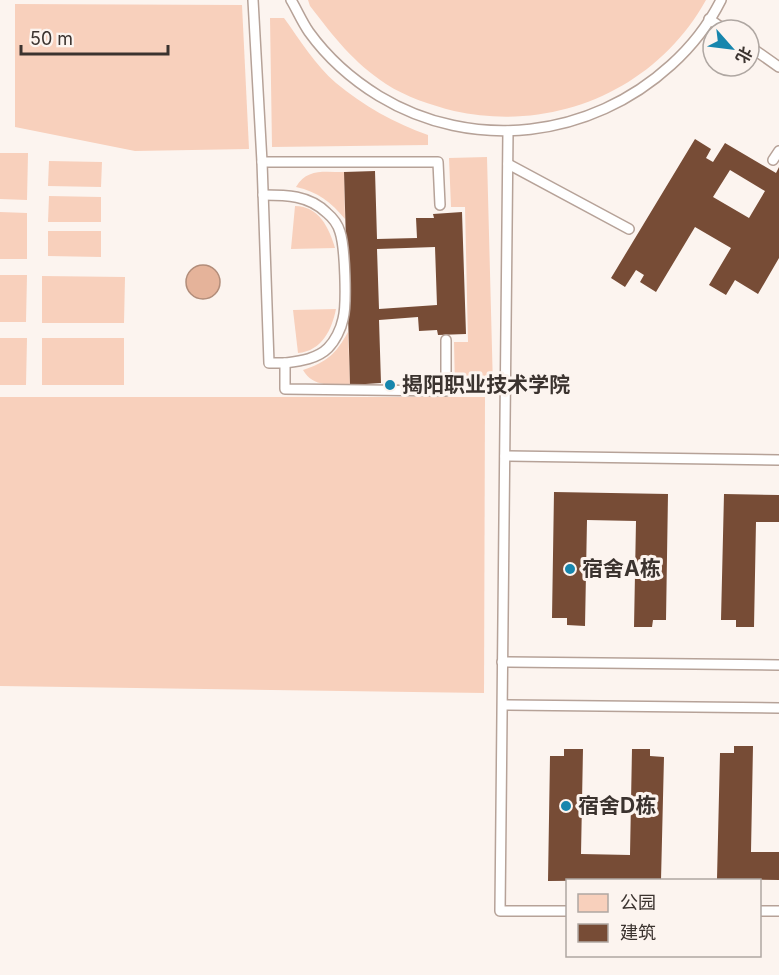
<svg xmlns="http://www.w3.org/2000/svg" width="779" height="975" font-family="Inter,'Noto Sans SC',sans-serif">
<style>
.green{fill:#f8d0bc}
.water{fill:#e5b39a;stroke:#b28d7a;stroke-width:1.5}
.building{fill:#774c36;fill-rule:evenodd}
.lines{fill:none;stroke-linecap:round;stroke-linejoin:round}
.service-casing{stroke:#b6a298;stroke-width:12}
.service{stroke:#fff;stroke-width:9}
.poi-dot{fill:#1786ad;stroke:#fcf4ef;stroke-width:2}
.labels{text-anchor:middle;stroke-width:6;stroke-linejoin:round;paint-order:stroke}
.poi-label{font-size:21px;font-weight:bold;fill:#3b332f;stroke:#fcf4ef;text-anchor:start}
</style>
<rect width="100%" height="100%" fill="#fcf4ef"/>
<!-- green -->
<g class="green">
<path d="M308 0H706C656 90 554 133 454 111 431 105 406 97 386 84 353 62 334 37 310 6Z"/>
<polygon points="15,4 242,5 249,149 135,151 15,127"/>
<path d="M270 18H284C300 40 315 65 336 83 362 105 396 124 428 135V145L272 147Z"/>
<polygon points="0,153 28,153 27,200 0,199"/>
<polygon points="487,157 493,388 455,389 454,342 468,342 465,207 451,207 449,158"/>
<polygon points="49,161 102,162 101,187 48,186"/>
<path d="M344 172 345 219C331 202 318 192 296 187 307 168 324 172 344 172Z"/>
<polygon points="49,196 101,197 101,222 48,222"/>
<path d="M295 206C319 206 329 228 335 248L291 249Z"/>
<polygon points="0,212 27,213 27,259 0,259"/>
<polygon points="48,231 101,231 101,257 48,256"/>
<polygon points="0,275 27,275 26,322 0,322"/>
<polygon points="42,276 125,277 124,323 42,323"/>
<path d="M336 309C332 329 322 351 298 353L293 310Z"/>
<path d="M348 332 350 385C333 384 313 388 303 370 327 362 336 354 348 332Z"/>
<polygon points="0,338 27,338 26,385 0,385"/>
<rect x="42" y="338" width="82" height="47"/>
<polygon points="0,397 485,397 484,693 0,686"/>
</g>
<!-- water -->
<circle class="water" cx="203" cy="282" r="17"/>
<!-- building -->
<g class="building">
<path d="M695 139 711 149 706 158 713 162 725 143 776 173 779 167V258L758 294 735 280 726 295 709 285 731 248 695 227 656 292 640 282 644 275 636 270 625 287 611 278ZM730 170 765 191 749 218 713 197Z"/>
<path d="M375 171 377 239 417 238 416 218H434L433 214 462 212 466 334 438 335 437 330 419 331 418 317 379 320 381 383 350 385 344 172ZM435 247 437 305 379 309 377 249Z"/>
<polygon points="554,492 668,494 666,620 653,620 652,627 634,627 636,521 587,520 585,626 567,625 567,618 552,618"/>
<polygon points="724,494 779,495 779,522 756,522 754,627 736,627 736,620 721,620"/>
<polygon points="734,746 753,746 751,852 779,852 779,880 717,879 720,753 734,753"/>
<polygon points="564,749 583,749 581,854 630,855 632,749 650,749 650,756 664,757 661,880 548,881 550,756 564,756"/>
</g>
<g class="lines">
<defs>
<g id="service">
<polyline points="253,0 262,162 269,363 285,363 285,389 446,391 446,340"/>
<path d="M291 0C297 10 302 22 309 32 327 57 353 80 379 96 473 153 591 138 671 65 691 47 709 24 721 0"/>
<polyline points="709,19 725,30"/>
<polyline points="749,46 779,67"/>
<polyline points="508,131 500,911 568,911"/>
<polyline points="773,160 779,151"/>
<polyline points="262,162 438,162 440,205"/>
<polyline points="508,164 629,229"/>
<path d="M263 195C286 195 309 195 327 213 333 218 338 225 340 232 345 247 347 304 343 319 341 329 335 341 328 348 317 359 300 361 285 363"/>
<polyline points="505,456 779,460"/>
<polyline points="502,662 779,665"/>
<polyline points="503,705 779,708"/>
<polyline points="760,911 779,911"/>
</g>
</defs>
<!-- service casing -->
<use href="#service" class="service-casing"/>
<!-- service -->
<use href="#service" class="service"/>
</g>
<!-- markers -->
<g class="poi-dot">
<circle cx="390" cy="385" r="6"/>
<circle cx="570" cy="569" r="6"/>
<circle cx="566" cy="806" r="6"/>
</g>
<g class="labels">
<!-- poi labels -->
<g class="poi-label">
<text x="402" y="392">揭阳职业技术学院</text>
<text x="582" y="576">宿舍A栋</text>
<text x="578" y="813">宿舍D栋</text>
</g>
</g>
<!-- legend -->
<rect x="566" y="879" width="195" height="78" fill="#fcf4ef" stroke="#afa7a2" stroke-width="1.5"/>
<rect x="578" y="894" width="30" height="18" fill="#f8d0bc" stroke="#afa7a2" stroke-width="1.5"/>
<text x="620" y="909" font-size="18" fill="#3b332f">公园</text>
<rect x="578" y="924" width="30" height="18" fill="#774c36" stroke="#afa7a2" stroke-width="1.5"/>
<text x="620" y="939" font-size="18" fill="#3b332f">建筑</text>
<!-- north arrow -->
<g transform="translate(731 48) rotate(118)"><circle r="28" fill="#fcf4ef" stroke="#afa7a2" stroke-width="1.5"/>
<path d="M0-4.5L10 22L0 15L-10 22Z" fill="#1786ad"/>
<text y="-9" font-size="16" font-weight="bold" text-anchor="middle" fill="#3b332f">北</text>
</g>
<!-- scale -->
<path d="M21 45v9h147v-9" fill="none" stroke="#3b332f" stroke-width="3"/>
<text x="30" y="45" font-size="18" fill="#3b332f" stroke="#fcf4ef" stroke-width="4.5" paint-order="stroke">50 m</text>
</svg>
